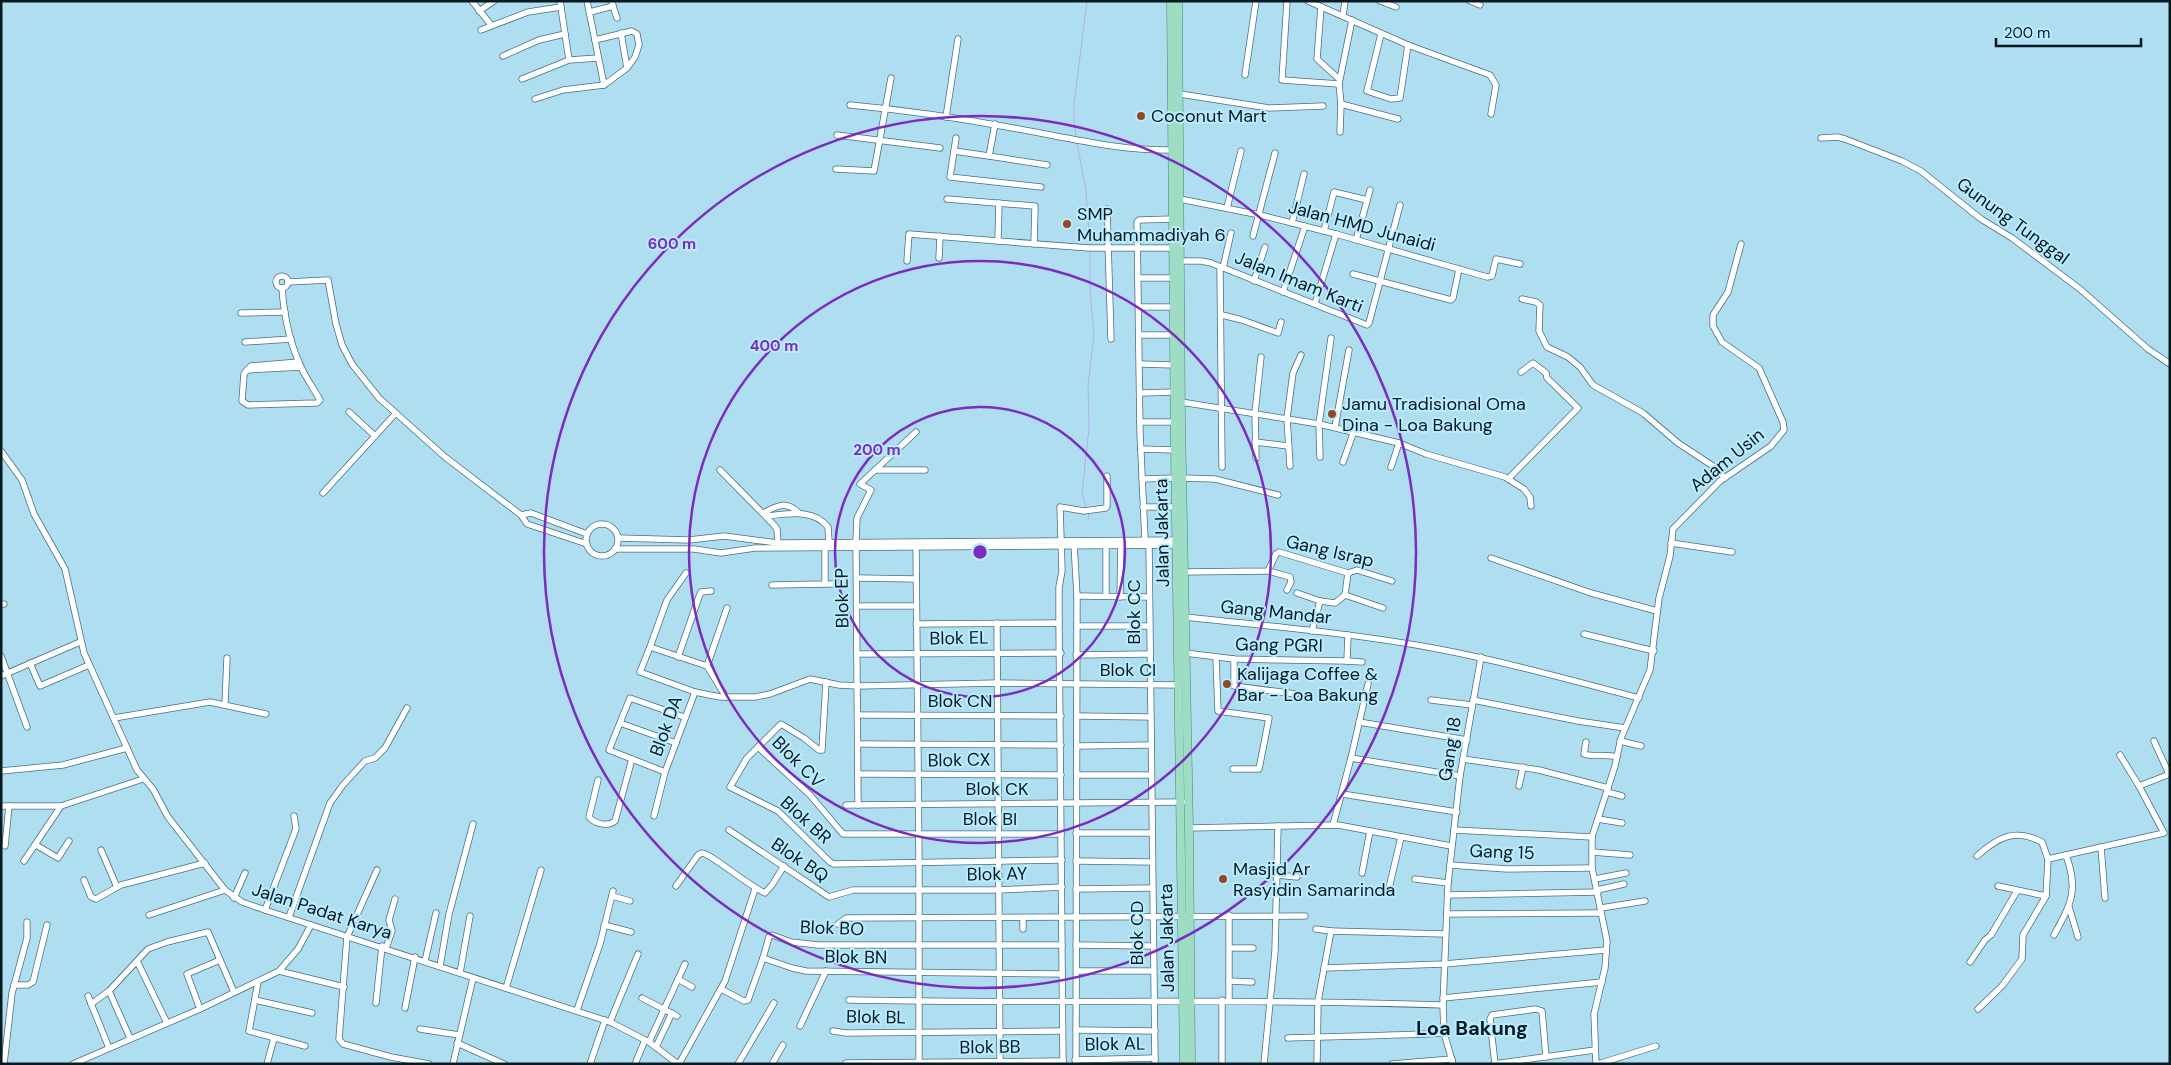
<svg xmlns="http://www.w3.org/2000/svg" width="2171" height="1065" font-family="'DM Sans',sans-serif">
<style>
.lines{fill:none;stroke-linecap:round;stroke-linejoin:round}
.stream{stroke:#b0afec;stroke-width:1}
.minor-casing{stroke:#447082;stroke-width:7}
.major-casing{stroke:#408971;stroke-width:9}
.minor{stroke:#fff;stroke-width:5.5}
.major{stroke:#9edcc4;stroke-width:8}
.ring{fill:none;stroke:#7b2cbf;stroke-width:2.5}
.poi-dot{fill:#914926;stroke:#bbebff;stroke-width:2}
.labels{text-anchor:middle;stroke-width:4;stroke-linejoin:round;paint-order:stroke}
.poi-label{font-size:18px;fill:#071a21;stroke:#bbebff;text-anchor:start}
.street-label{font-size:18px;fill:#071a21;stroke:#bbebff}
.quarter-label{font-size:20px;font-weight:bold;fill:#071a21;stroke:#bbebff}
.centre{fill:#7b2cbf;stroke:#bbebff;stroke-width:2.5}
.ring-label{font-size:15px;text-anchor:middle;font-weight:bold;fill:#7b2cbf;stroke:#bbebff;stroke-width:4;stroke-linejoin:round;paint-order:stroke}
</style>
<rect width="100%" height="100%" fill="#afdef1"/>
<g class="lines">
<!-- stream -->
<g class="stream">
<polyline points="1076,137 1074,120 1074,104 1087,1"/>
<polyline points="1077,143 1086,191 1090,246"/>
<polyline points="1087,509 1082,494 1089,427 1088,385 1094,335 1090,290 1090,250"/>
<polyline points="1088,520 1089,513"/>
</g>
<defs>
<g id="minor">
<polyline points="472,1 491,25"/>
<polyline points="560,1 569,60"/>
<polyline points="587,1 604,85"/>
<polyline points="1287,1 1282,80 1339,84"/>
<polyline points="1308,1 1408,45 1490,75 1496,85 1491,114"/>
<polyline points="1380,1 1396,7"/>
<polyline points="1470,1 1480,5"/>
<polyline points="613,6 617,18"/>
<polyline points="1321,7 1317,59 1339,79"/>
<polyline points="479,11 494,1"/>
<polyline points="590,12 613,6 612,1"/>
<polyline points="1343,16 1345,1"/>
<polyline points="481,30 528,12 561,7"/>
<polyline points="621,33 627,68"/>
<polyline points="1381,34 1367,91 1391,99 1400,98 1408,45"/>
<polyline points="503,56 539,40 565,34"/>
<polyline points="1245,75 1256,1"/>
<polyline points="522,79 569,60 598,58"/>
<polyline points="1180,94 1269,108 1323,106"/>
<polyline points="535,99 563,90 604,85 627,68 635,57 639,45 637,34 632,31 595,40"/>
<polyline points="1341,104 1398,119"/>
<path d="M850 105C904 110 959 118 1013 128 1065 137 1119 151 1172 150"/>
<polyline points="946,117 958,39"/>
<polyline points="995,124 989,156 1047,165"/>
<polyline points="1340,132 1341,104 1339,84 1352,20"/>
<polyline points="837,135 940,148"/>
<polyline points="956,138 950,177 1041,187"/>
<polyline points="1821,138 1837,137 1845,139 1902,161 1921,171 1981,219 2012,238 2080,289 2148,349 2170,364"/>
<polyline points="954,151 989,156"/>
<polyline points="836,169 874,171 891,78"/>
<polyline points="947,199 1035,206 1034,244"/>
<polyline points="1180,199 1260,215 1336,234 1487,277 1492,276 1496,259 1520,264"/>
<polyline points="1227,208 1241,151"/>
<polyline points="1107,209 1111,339"/>
<polyline points="1292,223 1304,174"/>
<polyline points="1324,231 1334,192 1367,200"/>
<polyline points="1253,236 1275,153"/>
<polyline points="1356,240 1370,190"/>
<polyline points="998,241 1089,248 1173,248"/>
<polyline points="939,258 940,236"/>
<polyline points="907,261 909,234 998,241 999,203"/>
<polyline points="1176,261 1201,261 1211,263 1367,325 1369,323 1400,205"/>
<polyline points="1220,267 1222,467"/>
<polyline points="1223,268 1231,233"/>
<polyline points="1353,274 1451,300 1453,298 1459,269"/>
<circle cx="282" cy="282" r="6"/>
<polyline points="1139,278 1174,278"/>
<polyline points="1254,281 1265,247"/>
<polyline points="288,282 328,280 336,324 342,345 352,364 379,398 445,457 521,515 527,524 587,544"/>
<path d="M282 288C284 317 290 346 304 373 309 382 315 391 320 400L317 403 248 405 242 401 244 374 247 370 301 367"/>
<polyline points="1283,292 1305,226"/>
<polyline points="1522,299 1536,302 1540,305 1539,331 1547,347 1568,357 1580,367 1593,385 1643,413 1678,443 1713,466 1725,478"/>
<polyline points="1315,304 1336,234"/>
<polyline points="1139,307 1174,307"/>
<polyline points="241,313 285,312"/>
<polyline points="1222,315 1242,320 1278,333 1281,322"/>
<polyline points="1140,335 1174,335"/>
<polyline points="245,342 291,339"/>
<polyline points="1140,364 1175,365"/>
<polyline points="247,370 251,366 299,362"/>
<polyline points="1141,393 1175,392"/>
<polyline points="1181,402 1319,424 1399,443 1426,454 1505,477 1524,489 1530,497 1531,506"/>
<polyline points="349,412 375,436"/>
<polyline points="1140,422 1175,422"/>
<polyline points="1335,427 1349,350"/>
<polyline points="1255,442 1288,446"/>
<polyline points="1141,449 1175,450"/>
<polyline points="1,451 22,480 34,514 65,569 84,653 137,770 153,789 168,817 225,890 242,902 265,910 610,1022 649,1042 678,1064"/>
<polyline points="1320,457 1319,424 1331,338"/>
<polyline points="1256,458 1255,413 1261,357"/>
<polyline points="1343,462 1354,431"/>
<polyline points="1290,466 1287,418 1293,373 1301,355"/>
<polyline points="1391,467 1399,443"/>
<polyline points="720,470 774,525 777,529 778,544"/>
<polyline points="875,470 925,470"/>
<polyline points="1182,478 1215,479 1278,495"/>
<polyline points="1142,479 1176,478"/>
<polyline points="1508,479 1578,408 1547,378 1546,373 1533,363 1521,372"/>
<polyline points="323,493 396,413"/>
<polyline points="1143,507 1177,507"/>
<path d="M763 513C778 506 785 500 799 513"/>
<polyline points="521,515 531,513 587,534"/>
<path d="M767 516C787 514 813 508 828 527L829 542"/>
<circle cx="602" cy="540" r="16"/>
<polyline points="618,538 689,540 724,536 778,543 1180,540"/>
<polyline points="1145,540 1140,432 1137,222 1139,220 1173,219"/>
<polyline points="1074,543 1077,596 1076,1064"/>
<polyline points="1149,543 1155,1064"/>
<polyline points="1671,543 1732,552"/>
<polyline points="916,544 919,862 919,1064"/>
<polyline points="1106,545 1106,596"/>
<polyline points="615,549 694,549 721,553 755,548 1180,545"/>
<polyline points="1491,558 1591,593 1657,611"/>
<polyline points="1269,571 1290,577 1291,582 1287,590"/>
<polyline points="1183,572 1268,571 1276,554 1279,552 1348,573 1357,570 1392,581"/>
<polyline points="857,578 916,579"/>
<polyline points="825,584 839,584"/>
<polyline points="772,585 825,584 825,545"/>
<polyline points="1297,593 1320,601 1335,603 1345,595 1348,573"/>
<polyline points="1345,595 1383,608"/>
<polyline points="1077,596 1149,597"/>
<polyline points="1120,597 1121,545"/>
<polyline points="1,605 4,604"/>
<polyline points="857,606 915,606"/>
<path d="M1185 617C1267 626 1351 633 1433 648 1502 661 1571 680 1639 698"/>
<polyline points="997,623 1000,1064"/>
<polyline points="1059,623 1059,587 1062,571 1060,507 1084,511 1106,508 1107,506 1107,476"/>
<polyline points="916,624 1059,623 1063,1064"/>
<polyline points="1077,626 1149,626"/>
<polyline points="1312,631 1320,601"/>
<polyline points="1584,634 1654,651"/>
<polyline points="650,647 667,600 686,573"/>
<polyline points="1185,653 1234,659 1347,661 1348,635"/>
<polyline points="858,654 1061,653"/>
<polyline points="1076,655 1149,654"/>
<polyline points="1,656 27,727"/>
<polyline points="678,657 700,594 701,592 711,591"/>
<polyline points="1216,658 1218,711 1269,718 1259,769 1233,769"/>
<polyline points="1234,659 1234,686 1296,694"/>
<polyline points="1347,661 1362,662"/>
<polyline points="30,663 40,686 89,665"/>
<polyline points="707,666 727,608"/>
<polyline points="1,676 80,642"/>
<polyline points="826,682 822,750 819,750 804,738 781,724 758,747 810,795 843,834 1061,834"/>
<polyline points="695,692 640,672 650,647 707,666 726,697"/>
<polyline points="1431,700 1472,705"/>
<polyline points="1473,700 1578,721 1625,728"/>
<polyline points="225,703 227,658"/>
<polyline points="858,715 1061,716"/>
<polyline points="1077,716 1151,717"/>
<polyline points="114,718 210,702 266,714"/>
<polyline points="1359,722 1467,740"/>
<polyline points="620,723 676,743"/>
<polyline points="1620,741 1641,746"/>
<polyline points="2154,741 2169,774"/>
<path d="M1586 742 1584 754C1595 758 1605 753 1617 757"/>
<polyline points="858,744 1061,745"/>
<polyline points="1077,746 1151,745"/>
<polyline points="758,747 747,758 730,787 778,811 830,862 834,864 1062,860"/>
<polyline points="2120,755 2139,786"/>
<polyline points="1351,758 1368,684"/>
<polyline points="1463,759 1539,770 1608,788"/>
<polyline points="1,771 63,765 127,748"/>
<polyline points="665,772 609,750 630,698 684,717"/>
<polyline points="858,774 1061,775"/>
<polyline points="1077,775 1151,775"/>
<path d="M598 780 589 817C595 824 608 827 615 821L632 759"/>
<polyline points="1519,786 1523,767"/>
<polyline points="1607,792 1622,796"/>
<polyline points="1342,794 1457,812"/>
<polyline points="846,805 1183,802"/>
<polyline points="858,805 856,542 857,518 871,490 860,484 916,432"/>
<polyline points="1,806 61,806 143,779"/>
<polyline points="654,816 665,772 695,692 720,697 755,697 770,694 810,679 839,685 858,686 998,683 1179,685"/>
<polyline points="1598,819 1622,823"/>
<polyline points="1333,825 1351,758 1460,776"/>
<polyline points="1189,828 1338,825 1451,846"/>
<polyline points="729,830 829,897 853,890 999,890 1062,887"/>
<polyline points="1454,830 1592,837"/>
<polyline points="1076,833 1152,833"/>
<polyline points="36,845 58,858 69,841"/>
<polyline points="5,846 9,806"/>
<polyline points="2101,847 2105,898"/>
<polyline points="101,850 117,887"/>
<polyline points="1592,852 1630,855"/>
<path d="M1977 856C1998 837 2015 828 2042 842L2048 859"/>
<polyline points="24,861 61,806"/>
<polyline points="1076,861 1152,862"/>
<polyline points="1450,865 1507,869 1592,868"/>
<polyline points="377,870 347,937 339,1039 343,1044 391,1057 429,1064"/>
<polyline points="1362,873 1370,831"/>
<polyline points="1277,875 1297,877"/>
<polyline points="1415,879 1448,883"/>
<polyline points="1595,879 1626,873"/>
<polyline points="84,880 91,897 96,899 121,885 205,863"/>
<path d="M676 886 698 855 702 853C710 853 750 887 765 893L772 885 784 866"/>
<polyline points="1998,886 2046,896"/>
<polyline points="1389,888 1401,837"/>
<polyline points="1076,889 1152,888"/>
<polyline points="1597,890 1624,884"/>
<polyline points="1448,895 1598,892"/>
<polyline points="612,896 630,901"/>
<polyline points="234,898 245,873"/>
<polyline points="2069,907 2078,937"/>
<polyline points="1601,908 1645,901"/>
<polyline points="265,910 296,829 294,816"/>
<polyline points="1447,914 1601,913"/>
<polyline points="149,915 225,890"/>
<polyline points="289,917 330,803 343,785 365,761 375,758 385,748 407,708"/>
<polyline points="1023,918 1023,929"/>
<polyline points="838,924 846,918 1305,916"/>
<polyline points="604,925 631,932"/>
<polyline points="1316,929 1331,931"/>
<path d="M2054 935C2071 904 2079 890 2066 855"/>
<polyline points="1076,945 1152,946"/>
<polyline points="386,948 392,931 389,920 395,899"/>
<polyline points="1230,948 1253,948"/>
<polyline points="763,958 769,937 772,935 791,942 818,945 1062,945"/>
<polyline points="137,961 167,1023"/>
<polyline points="425,961 436,913"/>
<polyline points="1970,962 1985,940 1991,935 2017,891"/>
<polyline points="440,966 449,914 473,824"/>
<polyline points="1324,968 1444,964 1606,950"/>
<polyline points="279,971 344,987"/>
<polyline points="1077,971 1153,971"/>
<polyline points="460,973 470,916"/>
<polyline points="678,979 692,987"/>
<polyline points="1229,981 1252,982"/>
<polyline points="258,982 249,1031 305,1046"/>
<polyline points="14,985 28,985 33,982 47,925"/>
<polyline points="506,988 541,870"/>
<polyline points="721,989 744,1001 748,1000 763,958 792,968 806,971 1062,974"/>
<polyline points="109,991 130,1038"/>
<polyline points="88,996 109,1048"/>
<polyline points="642,998 677,1016"/>
<polyline points="1443,998 1602,982"/>
<polyline points="255,1000 312,1013"/>
<path d="M849 1000C1047 1004 1245 998 1443 1005"/>
<polyline points="1229,1000 1229,915"/>
<polyline points="376,1003 382,946"/>
<polyline points="91,1004 109,991 148,949 167,942 208,932 234,992"/>
<polyline points="405,1008 415,957"/>
<polyline points="200,1009 187,974 220,960"/>
<polyline points="1978,1009 2002,986 2022,959 2023,935 2046,896 2048,859 2164,833 2139,786 2170,774"/>
<polyline points="577,1010 600,944 613,891"/>
<polyline points="610,1022 638,954"/>
<polyline points="800,1026 826,971"/>
<polyline points="420,1029 459,1035"/>
<polyline points="1076,1030 1155,1031"/>
<polyline points="833,1031 846,1033 1062,1031"/>
<path d="M1288 1038C1340 1036 1392 1036 1444 1033"/>
<polyline points="649,1042 685,964"/>
<polyline points="457,1043 504,1064"/>
<polyline points="656,1047 672,1013"/>
<polyline points="1075,1060 1155,1058"/>
<polyline points="846,1063 1063,1061"/>
<polyline points="4,1064 12,993 27,938 27,922"/>
<polyline points="73,1064 200,1009 279,971 298,949 311,925"/>
<polyline points="267,1064 274,1038"/>
<polyline points="453,1064 473,978"/>
<polyline points="590,1064 605,1020"/>
<polyline points="635,1064 645,1040"/>
<polyline points="679,1064 725,981 755,889"/>
<polyline points="738,1064 774,1003"/>
<polyline points="772,1064 783,1045"/>
<polyline points="1222,1064 1222,1000"/>
<polyline points="1264,1064 1275,951 1278,826"/>
<polyline points="1317,1064 1318,1001 1331,931 1445,934"/>
<polyline points="1392,1064 1452,1059"/>
<polyline points="1453,1064 1444,1033 1443,1005 1448,883 1460,776 1481,657"/>
<polyline points="1494,1064 1595,1050"/>
<polyline points="1495,1064 1490,1019 1492,1015 1536,1009 1542,1011 1546,1057"/>
<polyline points="1596,1064 1594,1014 1605,968 1607,941 1592,868 1592,837 1615,766 1621,738 1650,670 1659,598 1670,556 1673,529 1720,481 1771,446 1784,430 1783,422 1759,368 1722,342 1713,326 1713,315 1728,292 1741,244"/>
<polyline points="1598,1064 1656,1046"/>
</g>
<g id="major">
<polyline points="1171,1 1175,450 1184,1064"/>
<polyline points="1178,1 1181,421 1189,828 1191,1064"/>
</g>
</defs>
<!-- minor casing -->
<use href="#minor" class="minor-casing"/>
<!-- major casing -->
<use href="#major" class="major-casing"/>
<!-- minor -->
<use href="#minor" class="minor"/>
<!-- major -->
<use href="#major" class="major"/>
</g>
<!-- distance rings -->
<g class="ring">
<circle cx="980" cy="552" r="145"/>
<circle cx="980" cy="552" r="291"/>
<circle cx="980" cy="552" r="436"/>
</g>
<!-- markers -->
<g class="poi-dot">
<circle cx="1141" cy="116" r="5"/>
<circle cx="1067" cy="224" r="5"/>
<circle cx="1332" cy="414" r="5"/>
<circle cx="1227" cy="684" r="5"/>
<circle cx="1223" cy="879" r="5"/>
</g>
<g class="labels">
<!-- poi labels -->
<g class="poi-label">
<text x="1151" y="122">Coconut Mart</text>
<text x="1077" y="220">SMP<tspan x="1077" dy="21">Muhammadiyah 6</tspan></text>
<text x="1342" y="410">Jamu Tradisional Oma<tspan x="1342" dy="21">Dina - Loa Bakung</tspan></text>
<text x="1237" y="680">Kalijaga Coffee &amp;<tspan x="1237" dy="21">Bar - Loa Bakung</tspan></text>
<text x="1233" y="875">Masjid Ar<tspan x="1233" dy="21">Rasyidin Samarinda</tspan></text>
</g>
<!-- street labels -->
<g class="street-label">
<text transform="translate(2013 221) rotate(36)" y="6">Gunung Tunggal</text>
<text transform="translate(1362 226) rotate(15)" y="6">Jalan HMD Junaidi</text>
<text transform="translate(1299 282) rotate(22)" y="6">Jalan Imam Karti</text>
<text transform="translate(1727 460) rotate(-39)" y="6">Adam Usin</text>
<text transform="translate(1162 533) rotate(-91)" y="6">Jalan Jakarta</text>
<text transform="translate(1330 551) rotate(13)" y="6">Gang Israp</text>
<text transform="translate(842 598) rotate(-91)" y="6">Blok EP</text>
<text transform="translate(1134 612) rotate(-90)" y="6">Blok CC</text>
<text transform="translate(1276 612) rotate(6)" y="6">Gang Mandar</text>
<text transform="translate(959 638) rotate(-1)" y="6">Blok EL</text>
<text transform="translate(1279 645) rotate(1)" y="6">Gang PGRI</text>
<text x="1128" y="676">Blok CI</text>
<text x="960" y="707">Blok CN</text>
<text transform="translate(666 726) rotate(-70)" y="6">Blok DA</text>
<text transform="translate(1450 749) rotate(-81)" y="6">Gang 18</text>
<text transform="translate(959 760) rotate(-1)" y="6">Blok CX</text>
<text transform="translate(798 762) rotate(45)" y="6">Blok CV</text>
<text x="997" y="795">Blok CK</text>
<text x="990" y="825">Blok BI</text>
<text transform="translate(806 820) rotate(42)" y="6">Blok BR</text>
<text transform="translate(1502 852) rotate(2)" y="6">Gang 15</text>
<text transform="translate(800 860) rotate(34)" y="6">Blok BQ</text>
<text transform="translate(997 874) rotate(-1)" y="6">Blok AY</text>
<text transform="translate(322 911) rotate(18)" y="6">Jalan Padat Karya</text>
<text transform="translate(832 928) rotate(2)" y="6">Blok BO</text>
<text transform="translate(1137 933) rotate(-90)" y="6">Blok CD</text>
<text transform="translate(1167 938) rotate(-91)" y="6">Jalan Jakarta</text>
<text transform="translate(856 957) rotate(1)" y="6">Blok BN</text>
<text transform="translate(876 1017) rotate(1)" y="6">Blok BL</text>
<text transform="translate(1115 1044) rotate(-1)" y="6">Blok AL</text>
<text transform="translate(990 1047) rotate(-1)" y="6">Blok BB</text>
</g>
<!-- quarter labels -->
<g class="quarter-label">
<text x="1472" y="1035">Loa Bakung</text>
</g>
</g>
<circle cx="980" cy="552" r="8" class="centre"/>
<g class="ring-label">
<text x="672" y="249">600 m</text>
<text x="774" y="351">400 m</text>
<text x="877" y="455">200 m</text>
</g>
<!-- border -->
<rect width="2171" height="1065" fill="none" stroke="#071a21" stroke-width="5"/>
<!-- scale -->
<path d="M1996 38v8h145v-8" fill="none" stroke="#071a21" stroke-width="2.5"/>
<text x="2004" y="38" font-size="15" fill="#071a21" stroke="#bbebff" stroke-width="4" paint-order="stroke">200 m</text>
</svg>
